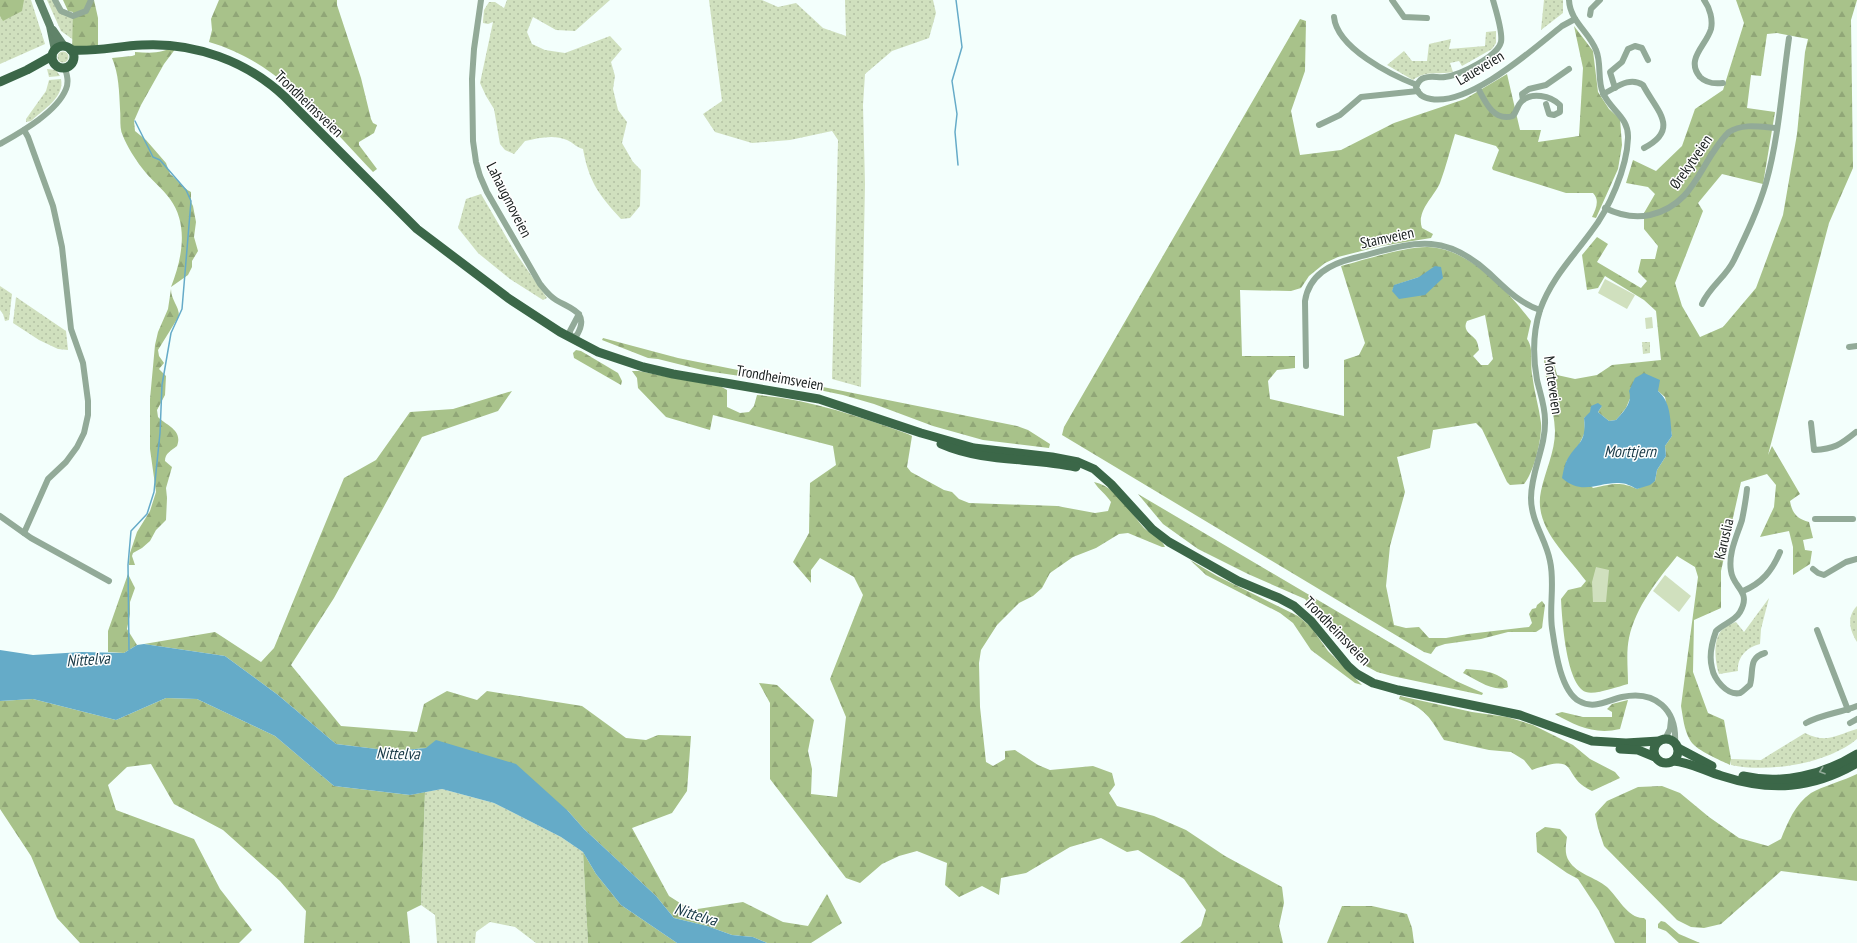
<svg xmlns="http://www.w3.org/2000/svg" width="1857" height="943" font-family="'PT Sans Narrow',sans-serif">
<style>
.green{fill:url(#green-dots)}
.forest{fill:url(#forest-firs);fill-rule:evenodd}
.pitch{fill:#d0e0be}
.water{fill:#65abc8}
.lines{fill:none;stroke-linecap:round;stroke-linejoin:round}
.stream{stroke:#65abc8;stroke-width:1.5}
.street{stroke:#92aa98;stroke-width:6}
.secondary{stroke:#608369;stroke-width:8}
.primary{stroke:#3b6748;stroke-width:9}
.oneway{stroke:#93ab9a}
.labels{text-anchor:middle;stroke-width:3;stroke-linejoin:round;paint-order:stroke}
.street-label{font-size:15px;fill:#181e1d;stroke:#fff}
.water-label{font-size:16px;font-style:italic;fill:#183946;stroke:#fff}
</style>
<defs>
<pattern id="green-dots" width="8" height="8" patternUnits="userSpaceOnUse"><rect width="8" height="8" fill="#d0e0be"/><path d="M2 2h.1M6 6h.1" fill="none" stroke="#b2c0a3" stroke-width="1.8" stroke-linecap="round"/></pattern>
<pattern id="forest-firs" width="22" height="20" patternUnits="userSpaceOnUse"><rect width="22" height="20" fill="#a8c28a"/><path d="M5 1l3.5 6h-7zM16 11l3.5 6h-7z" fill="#90a677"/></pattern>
</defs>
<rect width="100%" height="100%" fill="#f3fffc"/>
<!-- green -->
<g class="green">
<polygon points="0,0 31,0 45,44 0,64"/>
<polygon points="47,0 53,0 54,3 76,17 75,41 61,31"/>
<path d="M507 0H610L575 31 556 30 533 17 527 32 532 44 545 50 565 53 610 36 622 49 611 62 615 76 613 89 618 110 627 122 622 143 633 162 641 170 640 206 630 218 621 219C599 195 589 182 583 149 574 146 574 143 567 140 554 134 538 138 525 141L514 154 505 150 500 144 494 109 486 96 480 83 493 22 488 24 483 23V21L484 10 489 2H495L504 8Z"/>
<polygon points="709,0 762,0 778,7 796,3 823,28 846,36 845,0 933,0 936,13 929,38 892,51 865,74 863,105 865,184 861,387 832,379 838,140 832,131 790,140 752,143 715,132 703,114 722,101"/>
<polygon points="1544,0 1563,0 1563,13 1541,30"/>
<path d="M1496 31V43L1492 49 1462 66 1459 61 1450 63 1453 72C1438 75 1426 70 1413 80L1387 65 1404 51 1412 61H1427L1429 44 1451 39 1449 49 1485 46 1486 32Z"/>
<circle cx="63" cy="57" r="5.5"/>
<polygon points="47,69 56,70 60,76 49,77"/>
<path d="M61 79C65 97 43 110 31 121L26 122V119L46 91 49 80Z"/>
<polygon points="481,194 515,252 547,298 543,300 510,279 478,253 458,228 466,199"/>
<polygon points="0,286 12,294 9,320 5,321 3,314 0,310"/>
<polygon points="16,297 66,331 68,350 58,349 39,340 13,323"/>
<polygon points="1642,342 1650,342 1650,353 1643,354"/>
<path d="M1769 598 1761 629 1760 644C1747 647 1737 657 1738 671L1719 674C1715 661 1712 637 1724 628 1727 625 1732 624 1736 622L1744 632Z"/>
<path d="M1857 606V642C1850 631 1846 617 1857 606Z"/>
<path d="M1857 729V739C1827 764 1768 773 1731 765V759L1761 760 1805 733C1827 744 1836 735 1857 729Z"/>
<polygon points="442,789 494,803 561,837 583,852 588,943 536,943 515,927 490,922 476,932 475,943 437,943 435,915 421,905 425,792"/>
</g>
<!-- forest -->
<g class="forest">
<polygon points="0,0 24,0 22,11 3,21 0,16"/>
<polygon points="63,0 94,0 98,18 98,49 72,52 73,12 68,11"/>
<path d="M219 0H337V5L361 78 371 119 373 123 377 125 374 133 359 142V145L377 169 373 172C324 121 279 62 209 42L212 30 211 19Z"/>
<path d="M1736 0H1857L1851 20 1853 168 1829 223 1768 455 1772 446 1800 494 1790 501C1792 513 1797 519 1809 522L1813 538 1803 540 1805 550 1812 551 1810 564 1793 575V547L1789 531 1760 537 1774 507 1776 485 1767 474 1741 482 1721 571V608L1694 620 1693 672 1708 713 1724 720 1731 759 1730 765C1720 760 1695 750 1690 740 1684 730 1683 717 1681 706L1698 577 1695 567 1677 556C1657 581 1636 606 1629 638 1626 652 1628 670 1628 684 1617 687 1595 695 1586 692 1566 685 1562 618 1561 599L1568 590 1581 587 1586 581C1567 555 1533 527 1541 491 1545 471 1555 452 1555 431 1554 407 1545 383 1544 359L1554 363 1557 375 1575 379 1597 375 1612 365 1661 360 1656 311 1644 300 1605 276 1598 288 1587 290 1582 255 1597 237 1608 244 1597 262 1641 288 1647 281 1638 272 1641 259H1655L1658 246 1644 229V213L1655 194 1648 187 1626 183 1633 160 1656 171 1682 146 1695 109 1723 90 1744 23ZM1777 33 1808 39 1805 52 1797 134 1783 215 1756 288 1723 327 1700 337 1682 306 1675 283 1703 211 1698 203 1722 174 1763 184 1775 112 1747 108 1751 75 1761 76 1767 34ZM1658 391 1665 397 1672 436 1665 446 1666 456 1657 470 1655 481 1637 489C1620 481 1612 484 1593 488L1566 462 1577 449 1585 432 1584 418 1602 406 1598 412 1609 421 1616 420 1626 408 1631 396Z"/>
<path d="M1300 19 1306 21 1305 71 1291 111 1300 155 1341 150 1394 123 1465 99 1507 74 1520 130H1541L1538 142 1579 136 1583 68 1574 26 1593 51 1598 92 1609 109 1620 119 1622 145 1618 169 1596 218 1592 217C1596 209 1600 200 1593 193H1566L1493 170 1492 168 1499 150 1496 146 1455 134C1450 150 1446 167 1440 183 1434 197 1416 211 1422 228L1433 234 1431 238 1381 246 1338 257 1325 263 1309 276 1301 288 1291 291 1240 290 1242 356H1295V368L1277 370 1268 381 1270 399 1344 416V360L1359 355 1365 343 1341 266C1364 260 1404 247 1427 247 1469 248 1507 290 1531 321L1527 339C1534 348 1530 363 1532 374 1534 391 1539 407 1541 423 1542 439 1534 472 1524 484L1510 485 1507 482 1482 429 1476 423 1433 430 1430 448 1397 457 1405 492 1390 546 1386 586 1394 625 1406 628 1419 627 1429 638H1446L1468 634 1529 627 1532 623 1529 614 1532 609 1536 608 1537 605 1542 601 1545 605 1542 628 1536 632H1508L1481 639 1445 644 1436 647 1431 654 1424 652 1062 435 1064 427ZM1419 277 1392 291 1395 285ZM1485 315 1493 359 1488 365H1481L1473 356 1479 350C1478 347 1478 343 1476 340 1471 334 1462 331 1467 321Z"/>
<path d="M176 45V48L164 64 141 105 134 121 135 131 146 140 166 163 170 174C178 180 182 188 191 192V202L193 206 196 222 194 237 198 251 192 261V267L188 275 171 287C182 259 189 225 170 199 162 188 150 179 142 168 135 159 127 146 123 136 119 128 121 118 120 109 119 91 119 75 112 58L132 56 135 55V52C151 53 163 54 176 45Z"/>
<path d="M171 289C171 300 179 306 179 316L158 350 159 356 164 363 159 369 166 376 165 395 157 410 158 417C167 426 183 430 177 446 171 451 165 453 165 461L172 467 166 488 167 498 166 520 156 530 150 541 142 548 133 553 132 556 135 565H129L130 553 137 532 150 511 156 492 150 449V399L155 345 158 332 168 309Z"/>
<polygon points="603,338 678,358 1017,426 1028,430 1050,444 1049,448 983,440 933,426 874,404 843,395 781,382 706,371 658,359 648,358 602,340"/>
<polygon points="576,350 581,351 618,373 622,381 621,385 574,358 573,353"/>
<path d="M632 371H639L673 378 720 386 727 390V407L740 413 749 412 754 406 757 395C809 399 858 416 908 434L912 436 907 467 911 472 944 490 952 492 959 499 969 503 1057 506 1095 513 1108 511 1111 502C1106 494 1099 490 1094 482 1116 486 1130 512 1144 528 1151 534 1161 538 1165 547H1162L1128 533 1119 534 1096 548 1073 557 1050 573 1042 588 1033 596 1019 603 997 625 981 650 979 663 980 707 986 762 993 766 1005 759V751L1015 750 1038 765 1050 770 1093 766 1112 773 1115 785 1109 793 1117 806 1154 816 1186 830 1225 856 1282 887 1284 903 1279 926 1283 943H1180L1201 926 1206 910 1184 879 1138 850 1127 852 1101 838 1070 847 1026 873 1001 878 999 895 982 886 959 897 945 885 947 863 917 851 899 856 882 864 860 883 846 878 770 779V703L759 683 777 685 814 720 808 751 812 769 811 794 837 797 846 717 830 679 863 595 854 577 820 558 811 570V583L793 562 809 533 810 483 836 465 833 446 713 415 710 430 666 417 638 388 637 378Z"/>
<polygon points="512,391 498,411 422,437 334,598 291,665 341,726 417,732 424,704 447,691 477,700 487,691 582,706 626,738 646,740 658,735 691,736 687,791 672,813 632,828 669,896 691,910 743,902 783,922 808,926 827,894 842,923 811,943 767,943 753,937 732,935 707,926 674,918 656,896 584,829 568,811 426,748 393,751 336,744 278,695 225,656 144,644 215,632 261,662 274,648 344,478 376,460 410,412 453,409"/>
<polygon points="1138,494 1433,668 1456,681 1483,693 1482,695 1392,676 1377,672 1359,662 1305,599 1248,574 1198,549 1163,524"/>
<polygon points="1190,560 1217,576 1298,616 1311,627 1328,651 1362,685 1355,683 1311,650 1293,623 1280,613 1206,575"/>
<polygon points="128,574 135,588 130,602 130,614 127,629 137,645 124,653 108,652 108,631"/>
<path d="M1466 669C1482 670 1493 671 1507 681L1508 687C1494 693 1475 679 1463 673Z"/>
<path d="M1400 696 1472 712 1507 717 1533 725 1573 745 1590 759 1615 772 1620 778 1592 791C1559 776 1583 752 1532 770L1524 760 1511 752 1489 750 1444 740C1430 718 1426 708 1399 699Z"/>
<polygon points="166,698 197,699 275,736 334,786 410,795 425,792 421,905 407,912 410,943 304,943 306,911 280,881 223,830 174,804 151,764 127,767 108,785 116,810 194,839 220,889 252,930 239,943 80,943 57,918 31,856 0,809 0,701 33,699 116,720"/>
<path d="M1628 700 1620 729C1595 735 1576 726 1555 714L1562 712 1583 717H1612V712L1607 709 1612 704Z"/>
<path d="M1857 774V881L1781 871 1721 924 1704 928 1691 927 1677 920 1604 846 1598 828 1595 814 1607 801 1638 787 1662 786 1680 793 1709 817 1739 838 1768 846 1781 839C1788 822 1795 804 1811 793 1821 787 1845 780 1857 774Z"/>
<path d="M1545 827 1560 829 1567 837C1566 844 1564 854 1569 861 1577 874 1595 877 1607 887 1618 897 1628 919 1644 918L1646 920V943H1615L1599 911 1578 879 1567 873 1537 852 1536 833Z"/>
<polygon points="583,852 596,874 621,905 677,943 588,943"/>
<polygon points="1342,906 1372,906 1407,914 1412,928 1414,943 1327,943"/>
<polygon points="1661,921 1665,922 1679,934 1700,943 1679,943 1666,931 1658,928 1658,924"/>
</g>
<!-- pitch -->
<g class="pitch">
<polygon points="1605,279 1635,295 1627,309 1598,293"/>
<polygon points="1652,317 1653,328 1646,329 1645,318"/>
<polygon points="1596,567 1609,570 1606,602 1593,602 1592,582"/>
<polygon points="1665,575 1691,596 1679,612 1653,591"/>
</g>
<!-- water -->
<g class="water">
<polygon points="1435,266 1441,267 1443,278 1425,295 1399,299 1392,291 1394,285 1419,277"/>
<path d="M1644 373 1660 380 1658 391C1671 402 1670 419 1672 436L1665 446 1666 456 1657 470 1655 481 1650 485 1637 489C1631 486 1626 483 1619 483 1598 482 1582 496 1562 478 1563 473 1564 467 1566 462 1576 442 1587 445 1584 418L1590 412 1591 406 1598 403 1602 406 1598 412 1609 421 1616 420C1623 412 1633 403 1629 391L1635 378Z"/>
<polygon points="144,644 225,656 278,695 336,744 393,751 426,748 436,740 516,764 568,811 584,829 656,896 674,918 707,926 732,935 753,937 767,943 677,943 621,905 596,874 583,852 561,837 494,803 442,789 410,795 334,786 275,736 197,699 166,698 116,720 33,699 0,701 0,650 33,655 82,652 124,653 137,645"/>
</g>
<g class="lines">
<!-- stream -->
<g class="stream">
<polyline points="956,0 962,47 952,81 957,114 955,132 958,165"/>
<polyline points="131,651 129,650 128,565 131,531 147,514 154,492 160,433 162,385 171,333 182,309 191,201 186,190 160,160 153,157 135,121"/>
</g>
<!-- street -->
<g class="street">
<polyline points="55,0 61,11 73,16 86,11 91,0"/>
<path d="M481 0 474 49 472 79 473 141 476 162 480 176 487 192 540 284C545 290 549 296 556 300 571 309 590 312 577 335L570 338V331L579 314"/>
<polyline points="1392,0 1404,17 1427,18"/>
<path d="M1493 0C1496 11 1503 32 1501 42 1497 57 1460 75 1445 77 1438 78 1431 75 1424 78 1420 79 1418 82 1416 87 1418 95 1424 98 1431 99 1470 106 1533 49 1562 26L1575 19"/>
<path d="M1569 0C1570 21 1589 32 1596 50 1602 64 1597 80 1603 93 1611 111 1629 117 1628 138 1627 168 1609 209 1591 232 1572 258 1551 279 1540 310 1533 332 1533 358 1537 380 1540 393 1545 406 1545 420 1546 447 1531 471 1531 498 1531 522 1546 539 1550 561 1555 583 1549 606 1552 628 1555 648 1560 690 1579 701 1594 710 1608 700 1622 697 1656 690 1677 710 1675 743"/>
<path d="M1704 0C1710 8 1713 20 1711 29 1706 46 1685 59 1700 77 1706 83 1715 84 1723 83"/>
<polyline points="1590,15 1591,9 1600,0"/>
<path d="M1334 17C1337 48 1391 75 1417 85"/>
<path d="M1478 88C1485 102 1494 122 1513 116 1517 111 1517 106 1521 102 1531 91 1551 96 1560 105V112L1554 115 1549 114 1546 104"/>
<polyline points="1615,88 1610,72 1622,62 1628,49 1635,46 1642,48 1648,60"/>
<path d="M1603 94C1616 88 1629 76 1643 85 1656 110 1681 129 1644 148"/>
<polyline points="1523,100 1522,94 1529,89 1546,85 1569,69"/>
<polyline points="1319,125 1340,115 1361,97 1418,91"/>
<polyline points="24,130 28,137 53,206 62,247 71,329 83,363 88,401 88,415 84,433 77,447 66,462 48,479 24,533"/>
<path d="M0 144C21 132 57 112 66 89 69 82 67 75 65 68"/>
<path d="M1605 208C1619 215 1635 218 1650 215 1697 204 1700 160 1729 132 1743 123 1761 127 1776 128"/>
<path d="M1702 304C1710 286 1726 277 1734 260 1746 235 1758 210 1766 183 1779 137 1782 86 1789 38"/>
<polyline points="1849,347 1857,346"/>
<path d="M1306 366 1305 301C1309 275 1330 264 1354 258 1410 244 1441 229 1489 273 1505 288 1519 303 1540 310"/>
<path d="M1811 423 1814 450C1834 449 1840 445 1856 432"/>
<path d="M1747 489C1746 499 1744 510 1742 520 1737 536 1728 553 1731 571 1733 588 1752 591 1740 612 1735 621 1723 624 1716 631 1712 642 1709 657 1712 668 1714 679 1727 696 1740 693 1744 691 1747 687 1750 685 1754 670 1748 658 1765 653"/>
<polyline points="0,516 31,538 109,581"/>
<polyline points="1815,519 1853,519"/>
<polyline points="1813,569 1818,573 1824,575 1846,562 1857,559"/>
<path d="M1743 591C1762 583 1772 571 1780 552"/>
<polyline points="1817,630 1848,710"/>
<path d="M1806 723C1822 714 1840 713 1857 706"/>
<polyline points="1850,723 1857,719"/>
<polyline points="1665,739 1670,729 1671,720"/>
</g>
<!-- secondary -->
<g class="secondary">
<polyline points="39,0 50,26 55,50"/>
<polyline points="53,30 64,46"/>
</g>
<!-- primary -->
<g class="primary">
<circle cx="63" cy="57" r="11"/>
<path d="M71 50C95 52 118 46 142 45 194 42 247 61 285 97L417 229 508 298 560 332 598 352 643 367 673 374 819 399 921 433 974 448 1052 457 1078 462 1094 469 1111 484 1152 529 1169 542 1238 581 1279 598 1294 606 1311 621 1348 666 1357 674 1373 683 1398 690 1520 715 1592 741 1626 743 1659 741"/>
<polyline points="0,82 27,70 52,56"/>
<path d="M941 444C984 463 1031 457 1076 467"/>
<circle cx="1666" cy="751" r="12"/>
<polyline points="1678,748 1712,766"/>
<polyline points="1620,749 1638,750 1655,757"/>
<path d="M1673 761C1690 762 1705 771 1722 776 1771 792 1812 789 1857 763"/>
<path d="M1743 776C1782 785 1823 775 1857 754"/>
</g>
</g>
<!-- one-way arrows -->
<defs><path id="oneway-chevron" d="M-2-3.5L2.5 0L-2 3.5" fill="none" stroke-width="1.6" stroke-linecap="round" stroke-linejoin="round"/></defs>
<use class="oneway" href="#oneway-chevron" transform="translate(1822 771) rotate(161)"/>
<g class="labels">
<!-- street labels -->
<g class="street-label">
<text transform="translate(1480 68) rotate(-31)" y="5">Laueveien</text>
<text transform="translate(309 104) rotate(44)" y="5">Trondheimsveien</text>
<text transform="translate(1691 162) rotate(-55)" y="5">Ørekytveien</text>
<text transform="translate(509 200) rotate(63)" y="5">Lahaugmoveien</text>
<text transform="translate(1387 238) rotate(-12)" y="5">Stamveien</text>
<text transform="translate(780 378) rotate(10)" y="5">Trondheimsveien</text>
<text transform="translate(1553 385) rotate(82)" y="5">Morteveien</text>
<text transform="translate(1724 539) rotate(-77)" y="5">Karuslia</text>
<text transform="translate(1337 631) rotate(46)" y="5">Trondheimsveien</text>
</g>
<!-- water labels -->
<g class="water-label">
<text x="1630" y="457">Morttjern</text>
<text transform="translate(88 659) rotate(-4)" y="6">Nittelva</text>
<text transform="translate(398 753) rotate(1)" y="6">Nittelva</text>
<text transform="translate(696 914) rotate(17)" y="6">Nittelva</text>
</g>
</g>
</svg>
